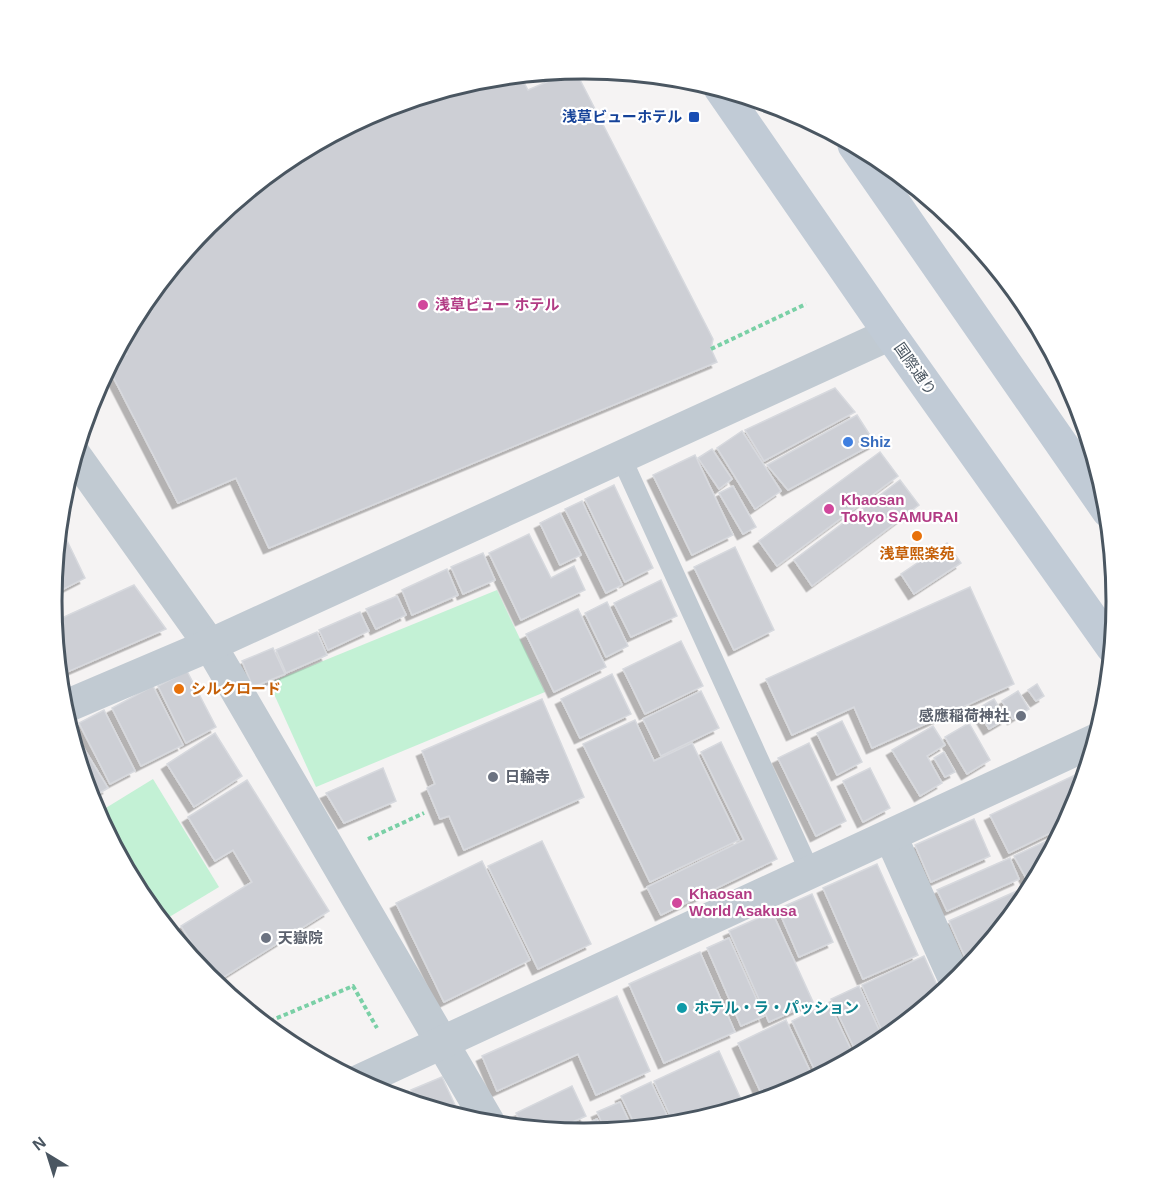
<svg xmlns="http://www.w3.org/2000/svg" width="1168" height="1203" font-family="Arial,'Noto Sans JP',sans-serif">
<style>
.green{fill:#c3f1d5}
.building{fill:#cdcfd5;stroke:#d7d9de;stroke-width:1.5;filter:url(#shadow)}
.lines{fill:none;stroke-linecap:round;stroke-linejoin:round}
.path{stroke:#7ad0a6;stroke-width:4;stroke-dasharray:4.5 3;stroke-linecap:butt}
.service{stroke:#c1cad2;stroke-width:20}
.minor{stroke:#c1cad2;stroke-width:33}
.secondary{stroke:#c1cbd6;stroke-width:33}
.transit-dot{fill:#1a4fb4;stroke:#fff;stroke-width:2}
.hotel-dot{fill:#d1479c;stroke:#fff;stroke-width:2}
.shop-dot{fill:#3f7fe0;stroke:#fff;stroke-width:2}
.food-dot{fill:#e8710a;stroke:#fff;stroke-width:2}
.worship-dot{fill:#6b7280;stroke:#fff;stroke-width:2}
.culture-dot{fill:#0f9aa8;stroke:#fff;stroke-width:2}
.labels{text-anchor:middle;stroke-width:4.5;stroke-linejoin:round;paint-order:stroke}
.transit-label{font-size:15px;font-weight:bold;fill:#164399;stroke:#fff;text-anchor:end}
.hotel-label{font-size:15px;font-weight:bold;fill:#b23c85;stroke:#fff;text-anchor:start}
.street-label{font-size:15px;fill:#4a5661;stroke:#fff}
.shop-label{font-size:15px;font-weight:bold;fill:#366cbe;stroke:#fff;text-anchor:start}
.food-label{font-size:15px;font-weight:bold;fill:#c56008;stroke:#fff}
.worship-label{font-size:15px;font-weight:bold;fill:#5b616d;stroke:#fff;text-anchor:start}
.culture-label{font-size:15px;font-weight:bold;fill:#0d838f;stroke:#fff;text-anchor:start}
.rim{fill:none;stroke:#4a5661;stroke-width:3}
</style>
<defs>
<filter id="shadow"><feDropShadow dx="-5.5" dy="5.5" stdDeviation="0" flood-color="#0004"/></filter>
</defs>
<rect width="100%" height="100%" fill="#f5f3f3"/>
<!-- green -->
<g class="green">
<polygon points="497,590 545,692 316,787 269,683"/>
<polygon points="153,779 219,887 161,922 141,897 96,814"/>
</g>
<!-- building -->
<g class="building">
<polygon points="575,70 713,339 711,349 717,362 269,548 236,478 178,503 108,367 127,354 121,342 131,323 152,311 146,300 207,224 288,158 360,120 480,79 520,75 528,90"/>
<polygon points="835,388 855,412 764,461 745,430"/>
<polygon points="857,415 875,443 788,490 767,465"/>
<polygon points="742,431 781,491 755,509 717,448"/>
<polygon points="712,449 732,479 719,489 698,458"/>
<polygon points="880,452 898,476 777,566 759,541"/>
<polygon points="695,455 733,535 692,555 653,475"/>
<polygon points="900,480 919,505 812,586 794,560"/>
<polygon points="614,485 653,568 625,582 585,499"/>
<polygon points="733,486 756,527 743,534 719,493"/>
<polygon points="582,501 622,585 606,593 565,509"/>
<polygon points="560,513 581,555 560,565 540,523"/>
<polygon points="59,524 85,578 52,595"/>
<polygon points="529,534 551,578 574,566 585,590 521,620 489,553"/>
<polygon points="947,543 961,563 914,594 901,574"/>
<polygon points="735,547 774,630 734,650 694,567"/>
<polygon points="483,553 495,580 463,594 451,567"/>
<polygon points="447,569 458,595 412,615 402,590"/>
<polygon points="661,580 677,616 631,637 614,603"/>
<polygon points="134,585 166,629 58,676 53,622"/>
<polygon points="970,587 1014,684 872,748 854,707 792,735 766,679"/>
<polygon points="397,596 406,615 376,629 366,609"/>
<polygon points="607,602 628,646 606,657 585,613"/>
<polygon points="578,609 606,667 554,692 526,634"/>
<polygon points="360,612 369,631 328,650 319,630"/>
<polygon points="317,632 327,655 286,673 276,650"/>
<polygon points="681,641 703,686 645,714 623,669"/>
<polygon points="273,648 285,674 253,687 242,661"/>
<polygon points="187,671 216,727 186,743 158,686"/>
<polygon points="612,674 631,714 580,738 561,699"/>
<polygon points="1037,684 1044,696 1036,701 1028,690"/>
<polygon points="153,686 183,745 141,766 112,708"/>
<polygon points="701,691 719,728 661,756 643,719"/>
<polygon points="1018,691 1029,709 1013,719 1002,701"/>
<polygon points="542,699 584,797 464,850 449,816 440,819 427,788 435,784 422,751"/>
<polygon points="994,699 1006,719 989,729 977,709"/>
<polygon points="104,710 135,771 110,784 79,723"/>
<polygon points="635,720 654,761 692,743 739,840 650,882 583,744"/>
<polygon points="842,721 862,762 837,775 817,733"/>
<polygon points="969,723 990,760 967,774 945,737"/>
<polygon points="69,724 108,788 90,799 67,725"/>
<polygon points="933,726 945,745 927,756 942,783 920,796 892,750"/>
<polygon points="215,733 242,776 194,807 167,764"/>
<polygon points="721,742 777,859 661,915 647,887 744,840 701,752"/>
<polygon points="809,743 846,821 816,836 778,758"/>
<polygon points="944,752 955,772 945,777 934,758"/>
<polygon points="383,768 396,801 344,823 326,793"/>
<polygon points="870,768 890,808 863,822 843,781"/>
<polygon points="1088,769 1076,806 1065,826 1009,853 990,815"/>
<polygon points="247,780 329,911 216,982 181,926 252,882 233,850 215,861 188,817"/>
<polygon points="974,819 990,856 931,882 915,845"/>
<polygon points="1061,834 1040,874 1027,880 1014,856"/>
<polygon points="542,841 591,944 538,969 488,866"/>
<polygon points="1010,858 1019,879 947,911 937,890"/>
<polygon points="482,861 530,960 444,1002 396,903"/>
<polygon points="877,864 918,955 863,979 823,888"/>
<polygon points="1035,883 1027,898 969,966 949,921"/>
<polygon points="812,894 833,942 799,957 778,909"/>
<polygon points="772,912 813,1002 769,1022 729,931"/>
<polygon points="729,938 764,1016 741,1026 707,948"/>
<polygon points="700,952 735,1032 664,1063 629,984"/>
<polygon points="924,956 941,994 886,1040 862,985"/>
<polygon points="859,986 884,1041 858,1056 831,999"/>
<polygon points="617,996 650,1071 596,1095 578,1054 497,1091 482,1056"/>
<polygon points="829,1003 854,1056 816,1073 792,1021"/>
<polygon points="786,1020 810,1071 762,1095 738,1043"/>
<polygon points="719,1051 744,1106 688,1124 675,1126 654,1081"/>
<polygon points="442,1077 461,1118 417,1105 411,1090"/>
<polygon points="651,1082 672,1126 637,1129 621,1096"/>
<polygon points="572,1086 586,1116 552,1131 524,1129 516,1113"/>
<polygon points="408,1091 414,1104 393,1098"/>
<polygon points="620,1102 633,1130 606,1132 597,1112"/>
<polygon points="597,1119 604,1133 568,1133"/>
</g>
<g class="lines">
<!-- path -->
<g class="path">
<polyline points="711,349 806,304"/>
<polyline points="368,839 424,813"/>
<polyline points="263,1024 353,986 377,1028"/>
</g>
<!-- service -->
<polyline class="service" points="621,457 810,872"/>
<!-- minor -->
<g class="minor">
<polyline points="74,454 210,645 490,1125"/>
<polyline points="62,708 210,645 890,334"/>
<polyline points="891,837 956,982"/>
<polyline points="357,1082 1096,740"/>
</g>
<!-- secondary -->
<g class="secondary">
<polyline points="720,88 890,334 1112,647"/>
<polyline points="854,145 1108,511"/>
</g>
</g>
<!-- markers -->
<rect class="transit-dot" x="688" y="111" width="12" height="12" rx="3"/>
<g class="hotel-dot">
<circle cx="423" cy="305" r="6"/>
<circle cx="829" cy="509" r="6"/>
<circle cx="677" cy="903" r="6"/>
</g>
<circle class="shop-dot" cx="848" cy="442" r="6"/>
<g class="food-dot">
<circle cx="917" cy="536" r="6"/>
<circle cx="179" cy="689" r="6"/>
</g>
<g class="worship-dot">
<circle cx="1021" cy="716" r="6"/>
<circle cx="493" cy="777" r="6"/>
<circle cx="266" cy="938" r="6"/>
</g>
<circle class="culture-dot" cx="682" cy="1008" r="6"/>
<g class="labels">
<!-- transit labels -->
<g class="transit-label">
<text x="682" y="122">浅草ビューホテル</text>
</g>
<!-- hotel labels -->
<g class="hotel-label">
<text x="435" y="310">浅草ビュー ホテル</text>
<text x="841" y="505">Khaosan<tspan x="841" dy="17">Tokyo SAMURAI</tspan></text>
<text x="689" y="899">Khaosan<tspan x="689" dy="17">World Asakusa</tspan></text>
</g>
<!-- street labels -->
<g class="street-label">
<text transform="translate(915 369) rotate(55)" y="5">国際通り</text>
</g>
<!-- shop labels -->
<g class="shop-label">
<text x="860" y="447">Shiz</text>
</g>
<!-- food labels -->
<g class="food-label">
<text x="917" y="559">浅草熙楽苑</text>
<text x="191" y="694" text-anchor="start">シルクロード</text>
</g>
<!-- worship labels -->
<g class="worship-label">
<text x="1009" y="721" text-anchor="end">感應稲荷神社</text>
<text x="505" y="782">日輪寺</text>
<text x="278" y="943">天嶽院</text>
</g>
<!-- culture labels -->
<g class="culture-label">
<text x="694" y="1013">ホテル・ラ・パッション</text>
</g>
</g>
<!-- crop -->
<path d="M0 0H1168V1203H0ZM62 601a522 522 0 1 1 1044 0a522 522 0 1 1-1044 0Z" fill="#fff" fill-rule="evenodd"/>
<path class="rim" d="M62 601a522 522 0 1 1 1044 0a522 522 0 1 1-1044 0Z"/>
<!-- north arrow -->
<g transform="translate(48 1155) rotate(322)" stroke="#ffffff" stroke-width="4.5" paint-order="stroke">
<path d="M0-4.5L10 22L0 15L-10 22Z" fill="#4a5661"/>
<text y="-9" font-size="16" font-weight="bold" text-anchor="middle" fill="#4a5661">N</text>
</g>
</svg>
